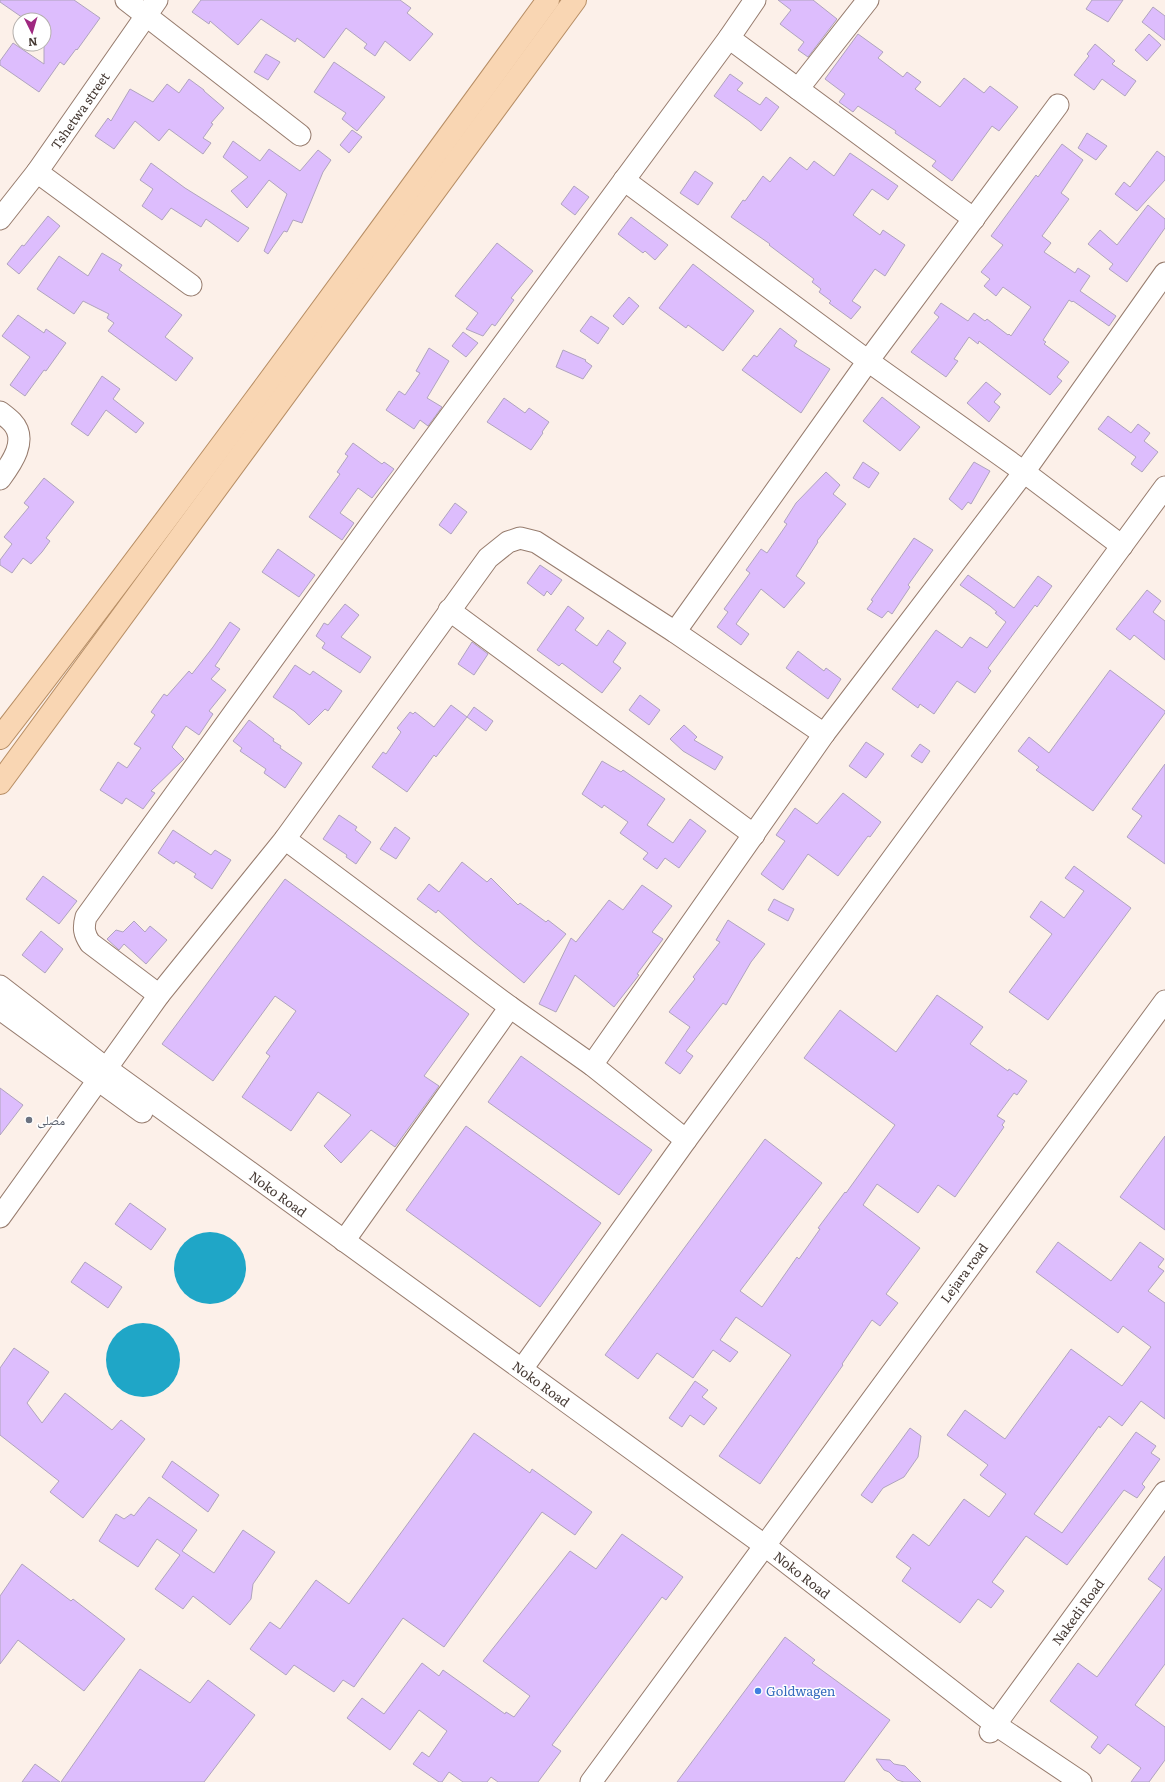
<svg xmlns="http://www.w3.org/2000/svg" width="1165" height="1782" font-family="Literata,'Noto Naskh Arabic',serif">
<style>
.water{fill:#1fa6c7}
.building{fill:#ddbdfd;stroke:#b0a4be}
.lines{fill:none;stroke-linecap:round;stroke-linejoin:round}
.minor-casing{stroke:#977c6e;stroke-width:23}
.major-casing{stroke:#b78e65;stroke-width:24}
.minor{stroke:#fff;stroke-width:21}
.major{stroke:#f9d6b3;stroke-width:22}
.worship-dot{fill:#6b7280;stroke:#fff;stroke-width:1.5}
.shop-dot{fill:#3f7fe0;stroke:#fff;stroke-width:1.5}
.labels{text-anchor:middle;stroke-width:3;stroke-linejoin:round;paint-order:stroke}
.street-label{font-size:13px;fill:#453933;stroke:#fff}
.worship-label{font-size:13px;fill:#5b616d;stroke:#fff;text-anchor:start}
.shop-label{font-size:13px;fill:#366cbe;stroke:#fff;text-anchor:start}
</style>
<rect width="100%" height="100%" fill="#fcf0e9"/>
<!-- water -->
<g class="water">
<circle cx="210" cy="1268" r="36"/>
<circle cx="143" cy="1360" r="37"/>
</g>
<!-- building -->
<g class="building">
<polygon points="0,0 74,0 100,18 77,50 76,49 64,65 60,62 39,92 0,65 0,61 13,43 44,64 44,20 26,20 0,2"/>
<polygon points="201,0 400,0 411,8 407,13 433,34 410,61 385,41 375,56 364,48 367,44 346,28 324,58 297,38 295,42 261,19 238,45 210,21 209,24 192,12"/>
<polygon points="778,0 813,0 837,19 808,57 798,50 804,42 780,24 791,10"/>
<polygon points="1092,0 1123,0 1108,22 1086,9"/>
<polygon points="1153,7 1165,16 1165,40 1142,22"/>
<polygon points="858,34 883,52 878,58 903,77 907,72 921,82 915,89 940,107 964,78 984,93 990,86 1018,107 999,131 992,126 952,181 932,166 936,161 895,133 896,131 858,106 853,112 839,102 845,94 825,79"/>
<polygon points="1149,34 1161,45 1147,61 1135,50"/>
<polygon points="1095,44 1115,61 1112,64 1136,81 1125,96 1102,79 1094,90 1074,75 1089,56 1087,54"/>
<polygon points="266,54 280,62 268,80 254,72"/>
<polygon points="334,62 385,97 357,131 342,119 346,113 314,92"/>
<polygon points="730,74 743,83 737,90 760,105 766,97 779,107 761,131 749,121 714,96"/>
<polygon points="189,79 204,90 204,91 224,108 211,123 213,124 203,138 211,143 203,154 169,129 159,141 135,121 114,149 95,136 108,118 111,121 130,89 153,102 167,84 179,93"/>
<polygon points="352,130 362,137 349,153 340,145"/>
<polygon points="1087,133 1107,146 1096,160 1078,148"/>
<polygon points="233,141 260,161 269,149 300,171 318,150 331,160 323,172 302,223 293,220 287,232 284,231 268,254 264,251 287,194 269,180 247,208 231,191 248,177 223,157"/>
<polygon points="1062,144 1083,160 1061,193 1069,199 1042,236 1051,243 1044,252 1075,273 1078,268 1090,276 1080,291 1116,316 1109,326 1073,301 1072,302 1069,300 1043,340 1046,342 1044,344 1069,362 1057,377 1062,381 1050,395 979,341 978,344 969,337 954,359 958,361 946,377 911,352 939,317 934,313 941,303 968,321 974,313 985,321 987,319 1008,335 1009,334 1011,336 1031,307 1003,287 996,296 984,286 990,279 981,272 1003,245 991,236 1036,175 1038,177"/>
<polygon points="1157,151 1165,157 1165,180 1137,211 1115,194 1124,182 1130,187"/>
<polygon points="850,153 898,186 888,200 872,189 853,215 880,235 883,230 905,245 885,276 875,269 852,301 861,307 851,319 829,303 831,301 819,292 821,289 812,282 814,279 769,245 770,244 731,217 743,200 745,201 763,176 770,182 790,157 807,170 814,161 834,176"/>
<polygon points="151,163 185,188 249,228 238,242 206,219 201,227 171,208 162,220 142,206 153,189 140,180"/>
<polygon points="695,171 713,183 698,205 680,193"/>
<polygon points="574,186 589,197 575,215 561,204"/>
<polygon points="1148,205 1165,219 1165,228 1127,282 1109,269 1113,264 1088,244 1100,230 1117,245"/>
<polygon points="48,216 60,226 19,274 7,264 22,245 24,246"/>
<polygon points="631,217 668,245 655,260 645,251 643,253 618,234"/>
<polygon points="497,243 533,271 511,298 514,300 495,326 492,324 483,336 466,329 478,313 455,296"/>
<polygon points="102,253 122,265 119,270 182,315 165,337 193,358 176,381 108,331 114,323 107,318 109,314 83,301 74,314 37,289 59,256 88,276"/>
<polygon points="693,264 754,311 723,351 688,325 686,328 659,308"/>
<polygon points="629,297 639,306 623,325 613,316"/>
<polygon points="18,315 44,333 46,329 66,343 46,371 44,370 25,396 10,385 30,357 2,336"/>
<polygon points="591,316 609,328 598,344 580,331"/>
<polygon points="780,328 797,341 794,346 830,369 801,413 742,370 754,355 757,357"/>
<polygon points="463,332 478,343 466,357 452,346"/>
<polygon points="429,348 449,361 427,398 442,407 428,426 420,420 414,429 386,410 399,391 405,395 420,373 416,371"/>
<polygon points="563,350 586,360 585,361 592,366 583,379 556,367"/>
<polygon points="102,376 120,389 113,399 144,423 136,433 106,410 88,436 71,424"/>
<polygon points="986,382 1001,394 994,402 1000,407 989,422 967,403"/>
<polygon points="882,397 920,427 900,451 863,421"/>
<polygon points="504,398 525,413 529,408 549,422 542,432 543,433 531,450 487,422"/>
<polygon points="1108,416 1131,433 1138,424 1150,433 1144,441 1158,452 1142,472 1131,464 1136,457 1098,429"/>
<polygon points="353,443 382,464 384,462 394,469 372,498 358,488 340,513 354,523 342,540 309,517 340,474 337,472 348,456 345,454"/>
<polygon points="863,462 879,473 869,488 853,478"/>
<polygon points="974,462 990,471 971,504 968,502 962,510 949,499"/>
<polygon points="826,472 840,485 833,494 846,504 817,541 818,542 796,576 805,583 784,608 761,589 736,624 749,634 741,645 717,627 728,612 724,609 750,573 746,570 761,549 767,553 787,524 784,522 796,503"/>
<polygon points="44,478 74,502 46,538 50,541 42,552 31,564 23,558 12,573 0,565 0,560 12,544 4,537 29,507 24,503"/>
<polygon points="455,503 467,512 451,534 439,525"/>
<polygon points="914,538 933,550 908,585 910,587 892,614 888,611 882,618 867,609 873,601 871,600"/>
<polygon points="278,549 315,575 299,597 262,572"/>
<polygon points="540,565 562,580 551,595 547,591 544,596 527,583"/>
<polygon points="968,575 1014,608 1038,576 1052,586 1037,607 1035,605 988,668 991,671 975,693 957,681 934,714 920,704 918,708 892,689 936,630 962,648 970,637 987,648 1006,622 995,613 997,612 990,606 960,585"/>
<polygon points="1147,590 1161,601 1153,612 1165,621 1165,660 1134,635 1130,640 1116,629"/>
<polygon points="345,604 359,615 341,637 371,657 360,673 322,648 325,643 316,636 324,623 328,625"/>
<polygon points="568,606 584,618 575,630 597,646 608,630 626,643 613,662 621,668 602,693 562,663 559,666 537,650"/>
<polygon points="230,622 240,629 215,666 220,669 211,679 226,690 209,711 213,714 199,735 186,726 172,747 184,759 151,791 155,793 143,809 126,798 122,804 100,790 118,762 127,768 141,748 134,744 155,715 151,712 164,694 167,696 189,671 192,674 213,647"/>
<polygon points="472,642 488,654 474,675 458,664"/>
<polygon points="798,651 824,671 826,668 841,679 828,699 786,668"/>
<polygon points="295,665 310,675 313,671 342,691 328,711 325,709 309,725 294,711 273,697"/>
<polygon points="1110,670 1165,711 1165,713 1093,811 1036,770 1039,767 1018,751 1029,737 1049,753"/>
<polygon points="640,695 660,710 649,725 629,710"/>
<polygon points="451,705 467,717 436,757 434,755 407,792 372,767 383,752 386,754 401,732 397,728 410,712 413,714 415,712 434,727"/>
<polygon points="474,707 493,721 486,731 467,717"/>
<polygon points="249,720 274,739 273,741 281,746 280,748 302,763 285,788 264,773 266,769 240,751 242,748 233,741"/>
<polygon points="684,725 697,737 694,740 723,757 715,770 683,751 670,739"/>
<polygon points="866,742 884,754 866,778 849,766"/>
<polygon points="920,744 930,751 922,763 911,756"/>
<polygon points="602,761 621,772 623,770 665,799 647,825 673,843 690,819 706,831 679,868 665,858 657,869 643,859 648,853 620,833 628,822 604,805 602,808 582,794"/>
<polygon points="1165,764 1165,864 1127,837 1142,816 1132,809"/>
<polygon points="843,793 881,822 870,837 868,836 838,876 808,854 783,890 761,874 785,841 776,835 795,808 817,824"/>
<polygon points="339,815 357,827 355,830 371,842 356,864 346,857 347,855 323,839"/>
<polygon points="395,827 410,838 396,859 380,849"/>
<polygon points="173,830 211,855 215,850 231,860 212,889 194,877 196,874 176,861 174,864 158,853"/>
<polygon points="462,862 487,882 491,878 518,905 520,903 546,922 548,920 566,934 524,983 474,942 438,910 436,913 417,899 429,884 439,892"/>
<polygon points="1074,866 1131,908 1048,1020 1009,992 1052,934 1030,917 1041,901 1064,918 1084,891 1065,878"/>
<polygon points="43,876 77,901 59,924 26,899"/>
<polygon points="285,879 469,1014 424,1076 439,1086 395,1147 371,1130 341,1163 324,1146 351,1115 318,1092 291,1131 242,1097 270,1056 266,1053 296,1011 275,996 213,1081 162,1044"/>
<polygon points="642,885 672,906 652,932 663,939 637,974 639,975 614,1007 575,975 556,1012 539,1004 571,938 576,942 609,900 623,910"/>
<polygon points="774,899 794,909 788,921 768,910"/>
<polygon points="728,920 765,944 751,962 726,1005 723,1003 686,1051 693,1056 680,1074 665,1063 690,1027 669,1012 695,979 693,977 720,942 716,940"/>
<polygon points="134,921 145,932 150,926 167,940 146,964 124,944 119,950 107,939 116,930 123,932"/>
<polygon points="41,931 63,949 45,973 22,955"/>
<polygon points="937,995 983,1027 970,1044 1008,1071 1009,1069 1027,1081 1017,1095 1014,1093 997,1116 1005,1121 1002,1125 1004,1127 955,1197 938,1185 918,1213 877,1184 863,1205 920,1248 886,1294 898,1303 880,1326 872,1320 842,1364 843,1365 760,1484 719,1456 791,1355 736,1317 720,1340 738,1352 730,1362 713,1350 693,1378 657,1353 638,1379 605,1355 765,1139 822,1183 740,1291 762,1307 797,1257 799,1259 820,1229 818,1228 845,1192 846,1193 895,1125 804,1058 840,1010 896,1052"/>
<polygon points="521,1056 652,1150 619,1195 488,1102"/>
<polygon points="0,1088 23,1105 0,1135"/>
<polygon points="466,1126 601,1223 540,1307 406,1210"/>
<polygon points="1165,1136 1165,1230 1120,1197"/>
<polygon points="130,1203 166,1229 151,1250 115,1224"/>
<polygon points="1058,1242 1111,1281 1140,1242 1164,1259 1158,1267 1164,1271 1148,1291 1165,1303 1165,1419 1141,1401 1122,1426 1109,1416 1100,1428 1099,1426 1034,1514 1062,1533 1136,1432 1156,1446 1151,1453 1160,1459 1142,1484 1145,1487 1137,1498 1124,1490 1067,1565 1026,1536 992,1582 1004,1591 991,1608 978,1599 960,1623 902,1581 911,1568 896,1557 913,1534 929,1546 964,1499 989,1517 1006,1494 980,1475 988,1465 947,1435 965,1410 1005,1439 1071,1349 1122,1386 1151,1347 1123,1326 1118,1333 1036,1272"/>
<polygon points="85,1262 122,1287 108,1308 71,1282"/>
<polygon points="14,1348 49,1372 27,1403 42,1423 65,1393 112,1430 121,1420 145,1439 83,1518 50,1492 59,1481 0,1435 0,1368"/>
<polygon points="695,1381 708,1390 702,1397 717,1408 704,1425 690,1415 682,1427 669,1418"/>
<polygon points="910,1428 921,1436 918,1457 904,1477 883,1488 872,1503 861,1495"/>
<polygon points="474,1433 530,1473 532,1469 592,1512 575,1535 542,1512 444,1647 403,1618 354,1687 343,1680 334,1692 294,1665 286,1675 250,1649 270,1622 280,1629 316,1580 349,1604"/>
<polygon points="172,1461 219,1495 208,1512 162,1477"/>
<polygon points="149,1497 197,1530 182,1551 214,1573 243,1530 275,1552 253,1584 251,1599 230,1625 193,1596 183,1609 155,1589 180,1555 157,1539 138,1567 99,1541 116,1514 124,1519 131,1514 134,1516"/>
<polygon points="622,1534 683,1577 666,1600 662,1597 552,1745 561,1751 538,1782 498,1782 491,1777 487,1782 463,1782 449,1772 442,1782 439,1782 413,1764 422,1752 429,1757 447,1731 419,1710 390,1750 347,1718 362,1698 384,1714 422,1663 439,1676 443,1670 505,1714 506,1712 514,1717 530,1696 483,1661 570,1551 596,1569"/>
<polygon points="1165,1556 1165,1664 1135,1705 1165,1727 1165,1760 1149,1782 1131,1782 1141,1768 1108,1744 1100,1754 1091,1747 1098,1737 1050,1701 1078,1663 1097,1677 1162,1589 1148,1579"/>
<polygon points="22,1564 71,1601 73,1599 125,1639 84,1691 18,1640 0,1664 0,1596"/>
<polygon points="785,1637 815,1660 812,1663 890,1720 844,1782 677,1782"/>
<polygon points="140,1669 190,1703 208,1680 255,1715 204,1782 61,1782"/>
<polygon points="876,1759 890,1760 894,1764 905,1766 921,1782 904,1782 897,1780 889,1772 884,1770"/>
<polygon points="35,1764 60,1782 22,1782"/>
</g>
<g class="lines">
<defs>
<g id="minor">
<polyline points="126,0 300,135"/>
<polyline points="729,38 974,219"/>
<polyline points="798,89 868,0"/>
<polyline points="37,172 191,285"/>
<polyline points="624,180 868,361 1024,472 1122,546"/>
<polyline points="0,219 37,172 157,0"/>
<path d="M0 412C4 415 9 419 12 422 29 440 11 464 0 479"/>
<polyline points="449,610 754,835"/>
<polyline points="675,632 868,361 1058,105"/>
<polyline points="285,839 510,1007 592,1065 686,1140"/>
<polyline points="0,986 106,1068 764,1545 996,1725 1081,1782"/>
<path d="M159 995 90 943C84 934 83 928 86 917L378 514 729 38 755 0"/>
<polyline points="0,1009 142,1112"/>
<polyline points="592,1065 824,734 1024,472 1165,273"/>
<polyline points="0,1217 159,995 285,839 488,558 508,542 520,538 536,542 675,632 824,734"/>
<polyline points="344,1241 510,1007"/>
<polyline points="522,1369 686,1140 1165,487"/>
<polyline points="990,1732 1165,1492"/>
<polyline points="591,1782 1165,1001"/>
</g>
<g id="major">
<path d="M0 738C187 496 367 248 548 0"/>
<polyline points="0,783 575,0"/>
</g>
</defs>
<!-- minor casing -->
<use href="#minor" class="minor-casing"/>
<!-- major casing -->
<use href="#major" class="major-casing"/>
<!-- minor -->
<use href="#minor" class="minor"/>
<!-- major -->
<use href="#major" class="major"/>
</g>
<!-- markers -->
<circle class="worship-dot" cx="29" cy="1120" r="4"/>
<circle class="shop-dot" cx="758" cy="1691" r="4"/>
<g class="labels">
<!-- street labels -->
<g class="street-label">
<text transform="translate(80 111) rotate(-55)" y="5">Tshetwa street</text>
<text transform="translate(278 1194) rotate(36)" y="5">Noko Road</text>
<text transform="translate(964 1273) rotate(-54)" y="5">Lejara road</text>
<text transform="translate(541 1384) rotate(36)" y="5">Noko Road</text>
<text transform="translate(802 1575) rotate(38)" y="5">Noko Road</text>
<text transform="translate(1078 1612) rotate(-54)" y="5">Nakedi Road</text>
</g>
<!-- worship labels -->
<g class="worship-label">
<text x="37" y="1125">مصلى</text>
</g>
<!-- shop labels -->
<g class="shop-label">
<text x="766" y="1696">Goldwagen</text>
</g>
</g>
<!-- north arrow -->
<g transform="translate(32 32) rotate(175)"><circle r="19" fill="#ffffff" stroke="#b5b0ad"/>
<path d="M0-3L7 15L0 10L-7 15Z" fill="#9f2880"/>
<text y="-6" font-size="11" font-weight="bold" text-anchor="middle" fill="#453933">N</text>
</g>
</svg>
